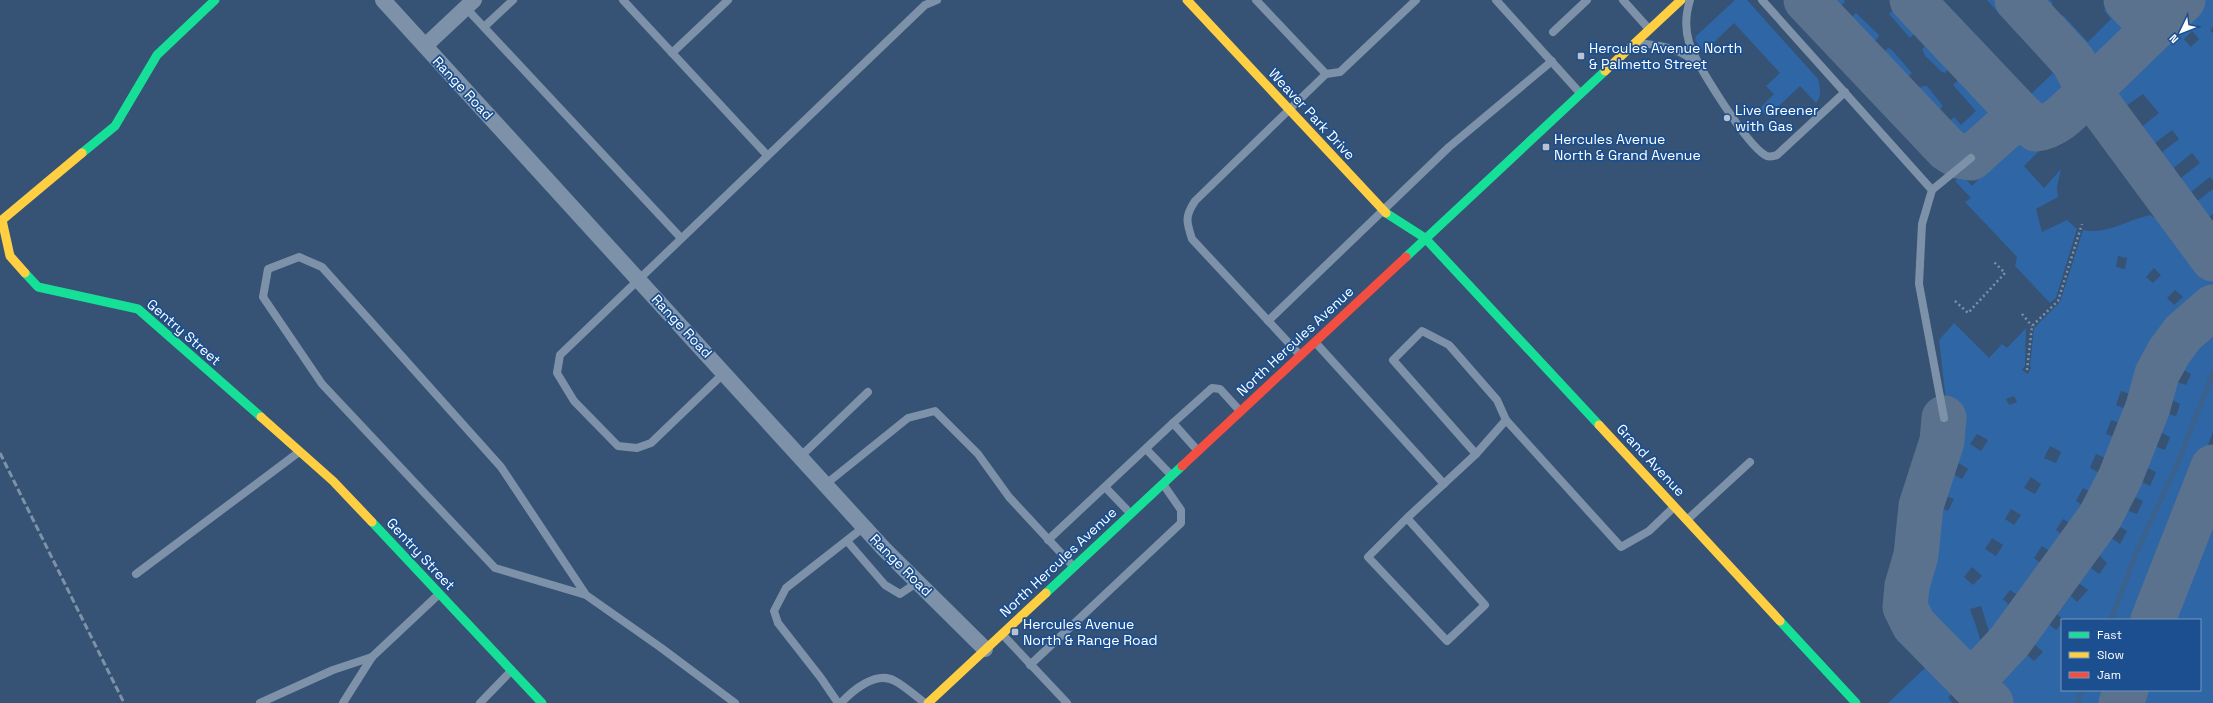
<svg xmlns="http://www.w3.org/2000/svg" width="2213" height="703" font-family="'Space Grotesk',sans-serif">
<style>
.green{fill:#2f66a5;fill-rule:evenodd}
.lines{fill:none;stroke-linecap:round;stroke-linejoin:round}
.stream{stroke:#3b618d;stroke-width:5}
.taxiway{stroke:#5a728e;stroke-width:45}
.path{stroke:#7d92a8;stroke-width:2.5;stroke-dasharray:2 3;stroke-linecap:butt}
.lane{stroke:#7d92a8;stroke-width:8}
.street{stroke:#7d92a8;stroke-width:16}
.fast{stroke:#16e098;stroke-width:9}
.slow{stroke:#ffcf43;stroke-width:9}
.jam{stroke:#f24e42;stroke-width:9}
.rail{stroke:#7e92a7;stroke-width:3;stroke-dasharray:7 3;stroke-linecap:butt}
.poi-dot{fill:#b9c2ce;stroke:#1b4f8f;stroke-width:1.5}
.labels{text-anchor:middle;stroke-width:3.5;stroke-linejoin:round;paint-order:stroke}
.poi-label{font-size:14px;fill:#fff;stroke:#1b4f8f;text-anchor:start}
.street-label{font-size:14px;fill:#fff;stroke:#1b4f8f}
</style>
<rect width="100%" height="100%" fill="#365274"/>
<!-- green -->
<g class="green">
<path d="M1735 0H1747L1818 79C1820 88 1822 96 1816 103L1800 86 1767 117 1760 108 1774 94 1766 86 1780 73 1734 23 1704 52 1695 40 1696 36Z"/>
<polygon points="1784,0 1797,0 1954,165 1947,173"/>
<polygon points="1814,0 1844,0 1845,2 1831,14"/>
<polygon points="1938,0 1942,0 1962,23 1955,30 1948,31 1931,13 1933,5"/>
<polygon points="1987,0 2008,0 2012,5 2012,10 2003,18"/>
<polygon points="2027,0 2050,0 2053,3 2044,12 2038,13"/>
<polygon points="2134,0 2175,0 2160,14 2147,14"/>
<path d="M2197 0H2213V27L2210 31 2213 33V181L2210 177 2182 199 2172 185 2200 163 2192 153 2165 175 2153 159 2179 139 2172 130 2146 150 2134 133 2159 113 2143 94 2119 111C2101 76 2173 22 2197 0ZM2192 31 2199 39 2191 47 2184 39Z"/>
<polygon points="1903,2 1922,23 1921,28 1910,38 1889,14 1899,3"/>
<polygon points="2111,2 2119,3 2136,21 2135,37 2101,69 2088,69 2055,30 2055,22 2063,15 2088,42 2111,19 2104,10"/>
<polygon points="1856,13 1879,35 1878,38 1865,50 1861,50 1843,30 1842,26"/>
<polygon points="2022,21 2028,22 2045,38 2045,45 2036,53 2013,29"/>
<polygon points="1972,34 1994,58 1988,64 1981,65 1964,47 1965,40"/>
<polygon points="1934,38 1938,38 1957,58 1945,73 1942,72 1925,56 1922,49"/>
<polygon points="1888,48 1892,50 1912,73 1899,86 1896,86 1875,64 1876,60"/>
<polygon points="2055,56 2060,56 2075,79 2075,92 2048,118 2032,118 1997,81 1999,74 2005,69 2030,95 2053,73 2046,64"/>
<polygon points="1967,72 1972,73 2004,108 2007,119 1976,146 1954,145 1940,130 1954,117 1961,125 1976,111 1953,85"/>
<polygon points="1922,86 1927,86 1943,106 1931,118 1927,119 1910,101 1910,98"/>
<polygon points="2034,141 2042,148 2024,166 2044,188 2061,169 2057,187 2058,197 2036,209 2042,232 2067,220 2077,229 2056,298 2050,303 2015,266 2017,257 1965,202 1971,198 1955,181 1962,175 1972,186 1982,176 1977,171 1971,176 1967,171 1997,144"/>
<polygon points="2213,189 2213,214 2200,223 2188,208"/>
<path d="M2150 215 2179 232 2213 279V297L2169 339 2149 374 2142 395 2139 397 2121 391 2116 405 2137 414 2132 427 2111 420 2106 434 2126 441 2124 453 2119 462 2117 463 2096 454 2090 468 2109 478C2111 486 2106 493 2101 498L2083 488 2076 501 2094 512 2084 529 2080 530 2063 519 2056 530 2074 544 2061 559 2042 546 2034 558 2051 571V575L2030 604 2010 590 2003 599 2020 616 1994 648 1981 606 1970 609C1975 625 1994 664 1971 672L1936 637 1926 624 1918 608 1916 592 1921 577 1929 510 1946 444 1948 419 1939 340 1954 323 1989 358 2002 344 2007 348 2026 328 2025 366 2022 370 2028 374 2031 368 2030 366 2034 328 2060 302 2083 230C2107 235 2127 220 2150 215ZM2118 256 2127 258 2125 269 2116 267ZM2154 268 2161 275 2153 283 2146 277ZM2175 290 2183 297 2174 305 2167 298ZM2014 396 2017 402 2009 405 2006 399ZM1977 434 1988 440 1981 451 1970 444ZM2050 446 2061 452 2056 463 2044 458ZM1957 462 1968 469 1962 479 1951 473ZM2031 477 2041 484 2035 494 2024 488ZM1943 495 1954 499 1948 511 1938 506ZM2011 509 2021 515 2014 525 2005 519ZM1992 538 2003 545 1996 556 1985 549ZM1972 567 1982 576 1973 585 1964 577Z"/>
<path d="M2213 318V432L2140 620H2064L2050 608 2048 604 2061 588H2063L2077 602 2088 590 2072 578 2070 574 2079 562 2082 561 2099 574 2107 563 2091 547 2100 532 2107 535 2120 544 2127 531 2110 521 2108 518 2115 507H2118L2137 514 2143 501 2125 492 2126 487 2132 477 2150 486 2156 472 2139 464C2136 457 2140 450 2144 444H2150L2165 450 2170 437 2154 429 2151 423 2156 411 2176 416 2180 404 2159 393 2165 378 2186 385 2191 374 2176 366 2173 360 2181 349Z"/>
<polygon points="2213,498 2213,703 2133,703 2138,690 2200,690 2200,620 2166,620"/>
<polygon points="2038,615 2056,630 2062,623 2062,690 2113,690 2108,703 2002,703 1987,687 1988,678 2016,646 2018,647 2034,661 2043,652 2024,635"/>
<polygon points="1935,665 1945,667 1980,703 1960,703 1965,698 1956,689 1948,698 1953,703 1888,703 1926,667"/>
</g>
<g class="lines">
<!-- stream -->
<g class="stream">
<polyline points="2111,620 2137,551 2177,465 2213,372"/>
<polyline points="2077,703 2082,690"/>
</g>
<!-- taxiway -->
<g class="taxiway">
<path d="M1806 0 1947 149 1958 156 1971 158 2020 114 2036 129C2059 126 2073 106 2089 91L2073 61 2017 0"/>
<polyline points="1912,0 2020,114"/>
<polyline points="2126,0 2152,28"/>
<polyline points="2183,0 2089,91 2213,259"/>
<polyline points="1944,418 1942,441 1921,506 1916,555 1907,586 1905,607 1914,625 1991,703"/>
<polyline points="2153,620 2213,467"/>
<polyline points="1971,683 2010,641 2100,517 2120,478 2148,407 2157,374 2169,352 2183,333 2213,307"/>
<polyline points="2121,703 2126,690"/>
</g>
<!-- path -->
<g class="path">
<polyline points="1955,301 1968,313 2005,273 1993,261"/>
<polyline points="2022,314 2032,326"/>
<polyline points="2027,370 2032,326 2058,301 2082,224"/>
</g>
<!-- lane -->
<g class="lane">
<polyline points="623,0 767,155"/>
<polyline points="1256,0 1326,74"/>
<polyline points="1496,0 1580,93"/>
<polyline points="1623,0 1649,29"/>
<path d="M1690 0C1686 13 1685 29 1689 42 1695 63 1747 145 1765 155 1769 158 1773 156 1777 155L1845 92"/>
<polyline points="1762,0 1932,190 1922,224 1919,284 1944,418"/>
<polyline points="466,8 681,238"/>
<polyline points="484,27 513,0"/>
<polyline points="1553,32 1587,0"/>
<path d="M1640 43C1663 46 1680 48 1697 64"/>
<polyline points="672,53 728,0"/>
<polyline points="1932,190 1971,158"/>
<polyline points="1268,321 1449,147 1552,61"/>
<polyline points="1315,342 1444,484"/>
<path d="M1299 354 1192 239C1186 221 1185 216 1195 201L1326 74 1340 72 1416 0"/>
<polyline points="724,373 651,443 637,448 618,446 574,401 557,373 560,355 925,5 937,0"/>
<polyline points="1506,420 1476,454 1393,360 1422,331 1449,345 1497,400 1506,420 1621,547 1649,531 1674,507"/>
<polyline points="1146,449 1171,475"/>
<polyline points="1198,451 1173,423 1212,388 1220,389 1240,411"/>
<polyline points="801,456 868,392"/>
<polyline points="826,484 908,418 935,411 978,454 1009,497 1073,566"/>
<polyline points="1105,487 1130,513"/>
<polyline points="1407,518 1485,605 1447,641 1368,557 1407,518 1476,454"/>
<polyline points="1688,519 1750,462"/>
<polyline points="1048,540 1173,423"/>
<polyline points="847,541 885,585 900,594 918,582"/>
<polyline points="136,574 299,452"/>
<polyline points="586,595 501,467 322,267 299,257 268,269 263,297 322,384 495,568 586,595 660,647 735,703"/>
<polyline points="1003,635 1067,703"/>
<polyline points="1030,665 1181,523 1181,510 1163,484"/>
<polyline points="260,703 333,670 372,657"/>
<polyline points="343,703 372,657 438,595"/>
<polyline points="480,703 511,671"/>
<polyline points="838,703 821,678 778,623 774,611 786,588 864,527"/>
<path d="M841 703C852 691 876 670 895 681 906 687 915 696 925 703"/>
</g>
<!-- street -->
<g class="street">
<polyline points="383,0 884,549 985,649"/>
<polyline points="425,46 474,0"/>
</g>
<!-- fast -->
<g class="fast">
<polyline points="82,153 115,126 157,55 215,0"/>
<polyline points="1386,213 1425,238 1599,425"/>
<polyline points="1406,257 1605,71"/>
<polyline points="25,273 38,287 138,309 261,417"/>
<polyline points="372,522 542,703"/>
<polyline points="1046,593 1182,466"/>
<polyline points="1780,621 1856,703"/>
</g>
<!-- slow -->
<g class="slow">
<polyline points="1187,0 1386,213"/>
<polyline points="1605,71 1681,0"/>
<polyline points="25,273 10,256 2,220 82,153"/>
<polyline points="261,417 333,481 372,522"/>
<polyline points="1599,425 1780,621"/>
<polyline points="928,703 1046,593"/>
</g>
<!-- jam -->
<polyline class="jam" points="1182,466 1406,257"/>
<!-- rail -->
<polyline class="rail" points="0,453 124,703"/>
</g>
<!-- markers -->
<g class="poi-dot">
<rect x="1577" y="52" width="8" height="8" rx="2"/>
<circle cx="1727" cy="118" r="4"/>
<rect x="1542" y="143" width="8" height="8" rx="2"/>
<rect x="1011" y="628" width="8" height="8" rx="2"/>
</g>
<g class="labels">
<!-- poi labels -->
<g class="poi-label">
<text x="1589" y="53">Hercules Avenue North<tspan x="1589" dy="16">&amp; Palmetto Street</tspan></text>
<text x="1735" y="115">Live Greener<tspan x="1735" dy="16">with Gas</tspan></text>
<text x="1554" y="144">Hercules Avenue<tspan x="1554" dy="16">North &amp; Grand Avenue</tspan></text>
<text x="1023" y="629">Hercules Avenue<tspan x="1023" dy="16">North &amp; Range Road</tspan></text>
</g>
<!-- street labels -->
<g class="street-label">
<text transform="translate(463 88) rotate(47)" y="5">Range Road</text>
<text transform="translate(1312 114) rotate(47)" y="5">Weaver Park Drive</text>
<text transform="translate(682 326) rotate(47)" y="5">Range Road</text>
<text transform="translate(184 332) rotate(41)" y="5">Gentry Street</text>
<text transform="translate(1295 341) rotate(-43)" y="5">North Hercules Avenue</text>
<text transform="translate(1651 460) rotate(47)" y="5">Grand Avenue</text>
<text transform="translate(421 554) rotate(47)" y="5">Gentry Street</text>
<text transform="translate(1058 562) rotate(-43)" y="5">North Hercules Avenue</text>
<text transform="translate(901 565) rotate(45)" y="5">Range Road</text>
</g>
</g>
<!-- legend -->
<rect x="2061" y="619" width="140" height="72" fill="#1b4f8f" stroke="#7695bc"/>
<rect x="2069" y="632" width="20" height="6" fill="#16e098" stroke="#7695bc"/>
<text x="2097" y="639" font-size="12" fill="#ffffff">Fast</text>
<rect x="2069" y="652" width="20" height="6" fill="#ffcf43" stroke="#7695bc"/>
<text x="2097" y="659" font-size="12" fill="#ffffff">Slow</text>
<rect x="2069" y="672" width="20" height="6" fill="#f24e42" stroke="#7695bc"/>
<text x="2097" y="679" font-size="12" fill="#ffffff">Jam</text>
<!-- north arrow -->
<g transform="translate(2181 32) rotate(227)" stroke="#1b4f8f" stroke-width="3" paint-order="stroke">
<path d="M0-3L7 15L0 10L-7 15Z" fill="#ffffff"/>
<text y="-6" font-size="11" font-weight="bold" text-anchor="middle" fill="#ffffff">N</text>
</g>
</svg>
